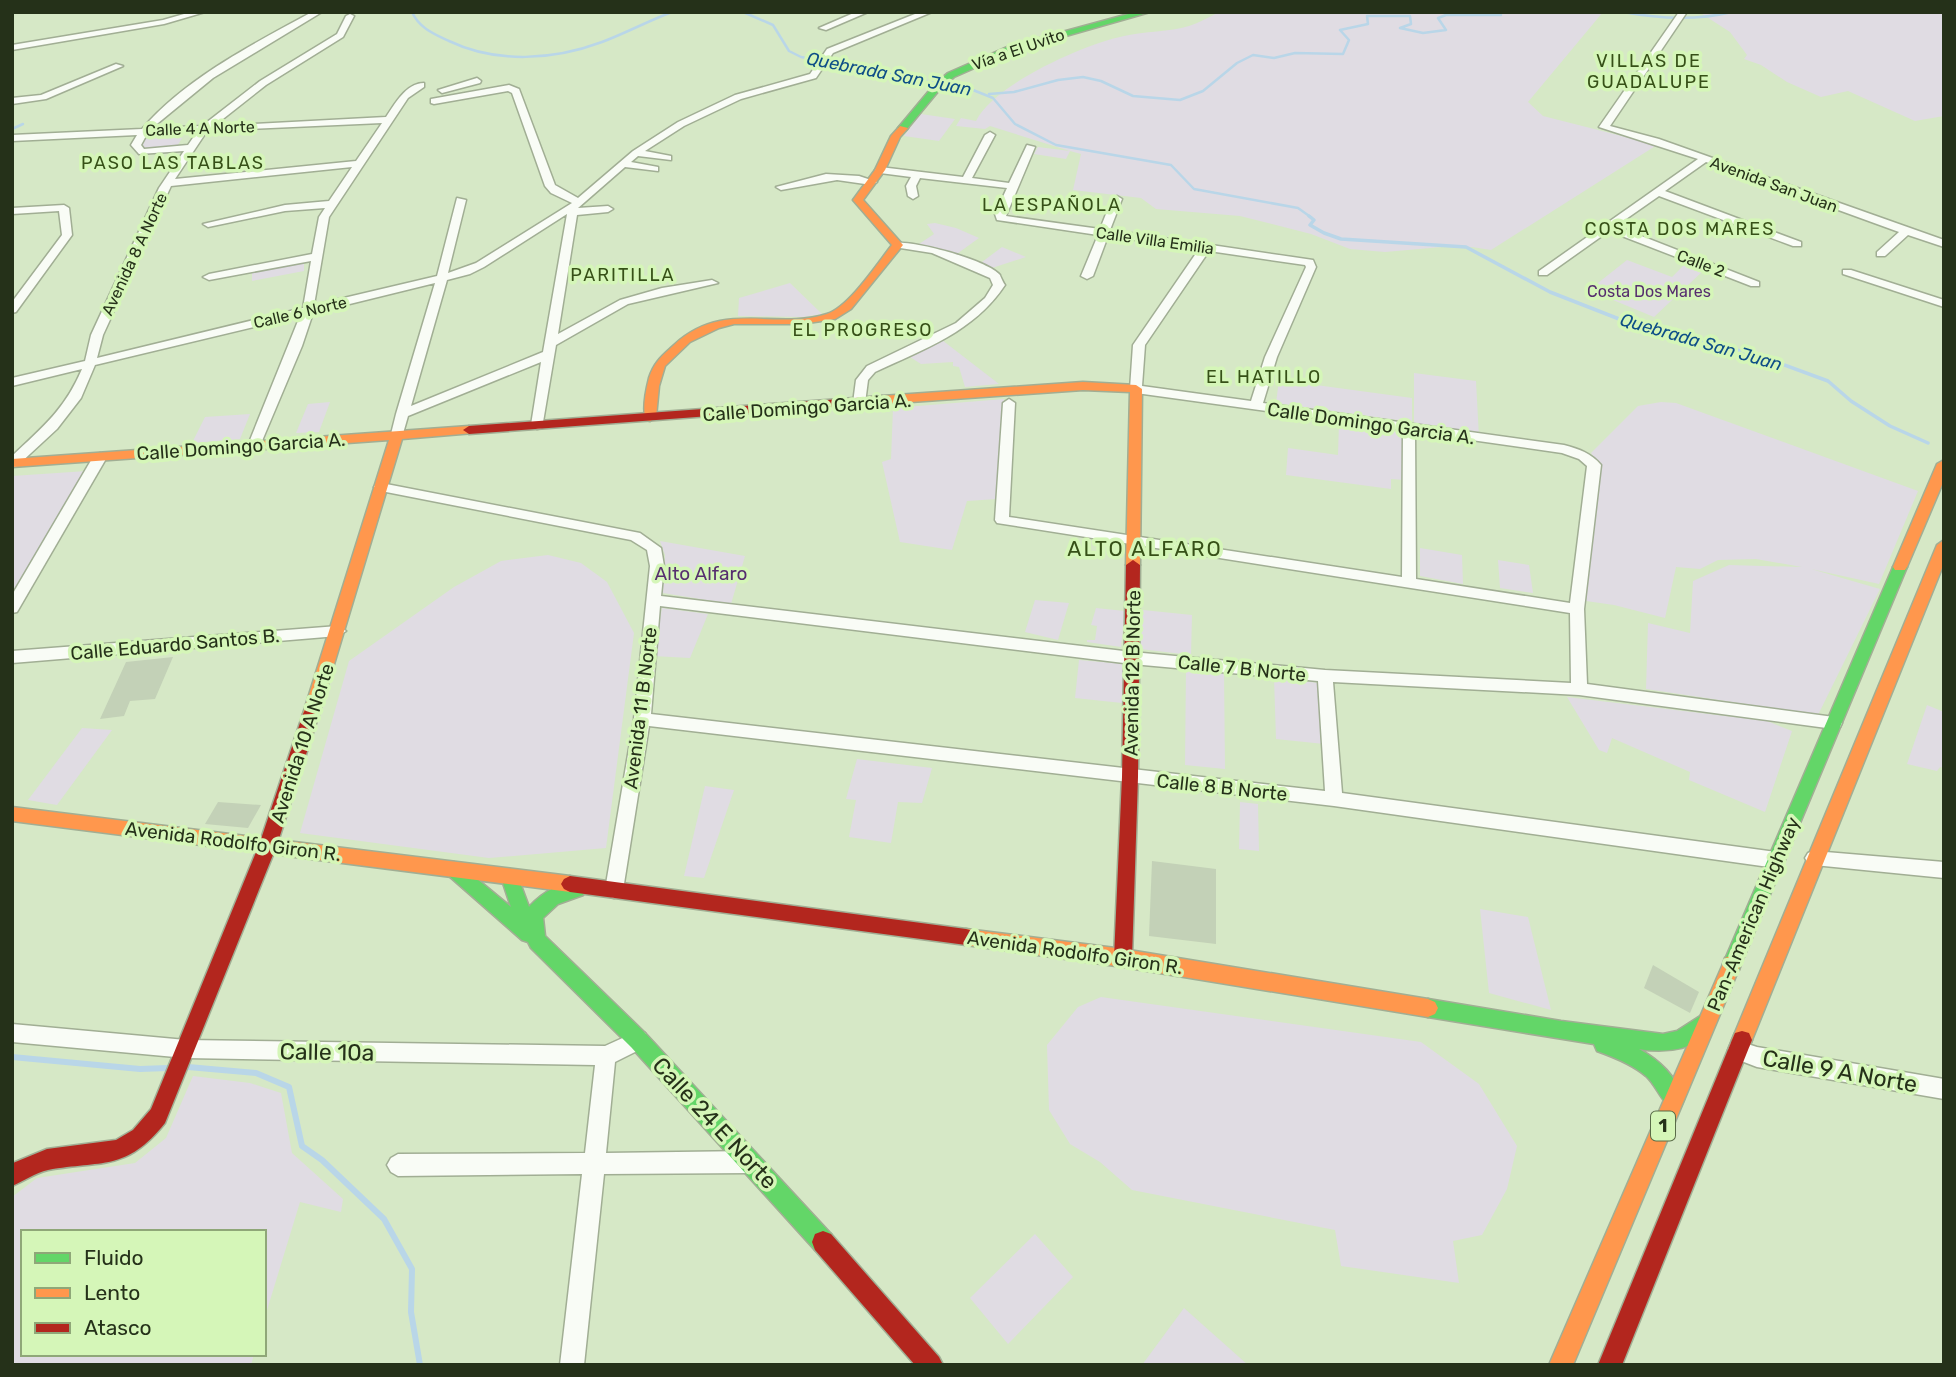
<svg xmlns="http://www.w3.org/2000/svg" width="1956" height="1377" font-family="Rubik,sans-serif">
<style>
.green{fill:#e0dce3}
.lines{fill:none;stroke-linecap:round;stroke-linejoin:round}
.stream-far2{stroke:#b9d6e8;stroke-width:2.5}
.stream-far1{stroke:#b9d6e8;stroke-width:3.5}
.stream{stroke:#b9d6e8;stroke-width:6}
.building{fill:#c3d1b7}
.street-casing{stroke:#a1ae94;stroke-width:3}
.fast-casing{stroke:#a1ae94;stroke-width:3}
.slow-casing{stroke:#a1ae94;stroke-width:3}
.jam-casing{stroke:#a1ae94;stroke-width:3}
.street{fill:#f9fcf6;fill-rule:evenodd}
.fast{fill:#63d668;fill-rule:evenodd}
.slow{fill:#ff974d;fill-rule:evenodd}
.jam{fill:#b3261e;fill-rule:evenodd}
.labels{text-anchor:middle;stroke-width:7;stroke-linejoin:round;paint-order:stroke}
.far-street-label{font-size:16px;fill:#253119;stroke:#d5f6b8}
.far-park-label{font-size:16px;fill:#562e6e;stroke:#d5f6b8}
.far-neighbourhood-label{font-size:18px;letter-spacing:2px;fill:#365017;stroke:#d5f6b8}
.far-water-label{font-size:18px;font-style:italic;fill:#0e4e87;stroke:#d5f6b8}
.shield{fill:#d5f6b8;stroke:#5a6c49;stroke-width:2}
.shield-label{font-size:18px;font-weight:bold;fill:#253119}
.street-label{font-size:19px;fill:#253119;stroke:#d5f6b8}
.park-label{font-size:19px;fill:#562e6e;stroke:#d5f6b8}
.neighbourhood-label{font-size:21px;letter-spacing:2px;fill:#365017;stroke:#d5f6b8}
.near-street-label{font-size:23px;fill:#253119;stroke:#d5f6b8}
</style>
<rect width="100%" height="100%" fill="#d6e8c6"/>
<!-- green -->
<g class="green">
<path d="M1219 12H1603L1528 102 1543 116 1657 145 1491 250 1472 247H1442L1385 252 1350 249 1311 234 1240 216 1156 209 1141 198 1073 190 1081 154 1070 151 1066 159 1034 154 1038 147 1070 151 990 126 985 129 956 126 961 118 976 121C994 84 1085 44 1124 36 1145 31 1169 32 1189 26 1199 23 1209 17 1219 12Z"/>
<polygon points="1699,12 1944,12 1944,116 1915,121 1848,91 1821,97 1787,82 1761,65 1744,59 1747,55 1730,32"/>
<polygon points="921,114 955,119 939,141 904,136"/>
<polygon points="173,132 182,138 176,148 143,148 138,143 145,133"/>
<polygon points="935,223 956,228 979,238 954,256 919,244 934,234 927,224"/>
<polygon points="1002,247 1026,257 989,269 978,265"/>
<polygon points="1627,260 1672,277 1685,264 1703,271 1654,317 1589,290"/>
<polygon points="304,261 304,271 252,281 252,271"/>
<polygon points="790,283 822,314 803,317 738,316 739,298"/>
<polygon points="942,340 999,384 965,387 959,367 953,366 953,362 921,364 910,357"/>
<polygon points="1414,373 1476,381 1479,437 1414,428"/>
<polygon points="1279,380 1412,398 1412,422 1276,403"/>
<polygon points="1004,399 997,499 967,501 952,550 900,542 882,462 891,459 893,408"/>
<polygon points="330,402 319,432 296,433 308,404"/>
<polygon points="1661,402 1676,403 1918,491 1879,584 1811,569 1880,589 1818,715 1646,689 1648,623 1690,633 1693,581 1729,565 1802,567 1756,559 1718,560 1700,569 1676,567 1665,618 1614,605 1586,601 1600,466 1591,453 1638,406"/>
<polygon points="250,414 240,439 192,443 205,417"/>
<polygon points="1339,423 1403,431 1405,480 1391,479 1391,489 1286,475 1288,448 1338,455"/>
<polygon points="87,471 12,597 12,476"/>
<polygon points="660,541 745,556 731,604 663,593 665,555"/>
<polygon points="1420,548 1462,555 1463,584 1420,576"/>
<polygon points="548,555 581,563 607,582 634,633 606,848 489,858 300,833 349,661 454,587 501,561"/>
<polygon points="1498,560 1529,565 1533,593 1500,588"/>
<polygon points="1035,600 1069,603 1058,640 1025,632"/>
<polygon points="662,608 708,614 690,658 653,656"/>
<polygon points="1096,608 1125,611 1121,647 1087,642 1087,640 1095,640 1097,626 1091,625"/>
<polygon points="1143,610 1192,615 1191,655 1140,649"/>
<polygon points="1079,660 1124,664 1122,703 1075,698"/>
<polygon points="1186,667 1224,671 1225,769 1185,765"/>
<polygon points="1274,678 1319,683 1324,744 1276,739"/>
<polygon points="1567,697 1767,721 1792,731 1765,812 1689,780 1690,772 1612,738 1607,753 1599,750"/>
<polygon points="1927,705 1944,712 1944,768 1940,767 1937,771 1907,764"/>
<polygon points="82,728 112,730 57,805 28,800"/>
<polygon points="857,759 932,768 922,803 898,802 891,843 849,837 856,800 846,799"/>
<polygon points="705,786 734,790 704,878 684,876"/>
<polygon points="1240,802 1258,804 1259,851 1239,849"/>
<polygon points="1480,909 1528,917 1551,1010 1489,993"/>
<polygon points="1101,997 1421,1042 1479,1084 1517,1146 1507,1189 1482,1235 1453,1241 1459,1283 1341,1266 1335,1230 1132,1190 1100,1162 1070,1144 1049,1110 1047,1045 1078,1007"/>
<polygon points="193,1076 250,1083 281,1093 292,1153 343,1199 341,1212 300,1202 264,1320 264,1232 23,1232 23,1354 254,1354 251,1365 12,1365 12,1197 37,1178 135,1163 166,1138"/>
<polygon points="1035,1234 1073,1277 1008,1344 970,1298"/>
<polygon points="1184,1308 1248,1365 1142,1365"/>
</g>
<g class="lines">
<!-- stream-far2 -->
<g class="stream-far2">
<path d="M412 12C419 28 434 34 449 41 497 64 554 60 602 42 626 33 648 21 672 12"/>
<polyline points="743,12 773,25 789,51 801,57 973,90 993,98 1015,124 1056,145 1171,165 1194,189 1298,208 1312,218"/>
<path d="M1623 12C1660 19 1695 21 1732 12"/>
<polyline points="989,94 1014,92 1058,80 1083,77 1101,81 1133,96 1180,100 1203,91 1237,63 1253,55 1274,58 1295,53 1343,54 1349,40 1340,30 1368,24 1367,16 1410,16 1411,24 1400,28 1423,33 1446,30 1438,18 1446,15 1501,15 1498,12"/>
<polyline points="12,129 23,124"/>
</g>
<!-- stream-far1 -->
<polyline class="stream-far1" points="1309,216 1314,220 1310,225 1324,233 1341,239 1466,247 1550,292 1637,326 1757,355 1828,381 1851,401 1890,426 1928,443"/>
<!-- stream -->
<g class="stream">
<polyline points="12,1057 140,1069 168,1068"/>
<polyline points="188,1067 256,1073 289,1087 302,1146 322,1160 384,1219 412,1269 411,1312 420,1365"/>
</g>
</g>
<!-- building -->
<g class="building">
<polygon points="173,657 155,699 130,701 124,716 100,719 126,662"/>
<polygon points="218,802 261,805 248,828 205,824"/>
<polygon points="1152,861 1216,869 1216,944 1149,936"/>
<polygon points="1653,965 1699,992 1690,1013 1644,988"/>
</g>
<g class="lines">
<defs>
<g id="street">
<polygon points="191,12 205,12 164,24 12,50 12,45 163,20"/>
<path d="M312 12H322L213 78 152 128 202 126 260 81 337 34 346 16 350 14 354 16 343 37 266 85 214 126 386 117C395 104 406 83 424 83V87L408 98 329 217 314 305 437 276 457 198 466 200 448 273 476 263 572 203 551 193 545 186 512 93 508 91 434 104 431 103V99L509 85 519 89 555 185 578 198 633 151 678 122 735 95 810 74 827 49 920 12H932L833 53 816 78 741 99 684 126 645 151 671 156V160L638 156 631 162 658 167V171L625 167 578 208 608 206 613 209 608 212 577 215 558 334 620 300 662 288 712 280 718 283 628 304 556 345 542 428 537 429 531 425 541 362 408 416 402 437H392L391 434 396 414 435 283 313 313 302 346 259 448 254 449 248 445 300 316 95 365 81 398 57 429 17 466 12 467V456C43 427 65 409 82 369L12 386V378L85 361 91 335 159 188 184 151 139 154 131 145 137 135 12 141V135L142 129C186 78 253 44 312 12ZM382 123 356 161 175 179 207 131ZM197 132 188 145 144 149 141 145 147 134ZM352 167 329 201 285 205 203 224 208 227 285 211 325 208 319 217 312 254 209 274 203 277 209 280 311 261 303 308 97 358 103 335 171 186ZM567 214 543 352 411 406 447 280 470 274 484 267Z"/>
<polygon points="856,12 868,12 826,30 819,28"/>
<polygon points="1679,12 1687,12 1610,126 1659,139 1944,240 1944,247 1908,235 1885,256 1877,256 1877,252 1899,232 1706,162 1665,191 1801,242 1801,246 1793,246 1659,196 1616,226 1759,282 1759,286 1751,286 1609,231 1547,275 1539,275 1539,271 1698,159 1599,127"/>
<polygon points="116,64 123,66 46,99 12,104 12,98 41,95"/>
<polygon points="477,78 481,81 480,83 442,93 438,90"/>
<path d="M990 132 995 135 972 178 1009 183 1027 145 1035 147 1006 216 1100 229 1112 199 1117 196 1122 199 1110 230 1313 260 1316 267 1277 357 1263 403 1564 445C1579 449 1591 453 1601 465L1584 609 1587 684 1834 717 1840 719 1842 723 1840 727 1834 729 1579 695 1333 682 1342 793 1776 852 1782 855 1785 860 1782 865 1776 868 1334 806 649 726 623 890 620 896 614 898 608 896 605 890 634 719 650 566 647 550 631 540 381 491 374 487 376 484 381 483 640 533 661 548 664 566 661 596 1132 652 1325 670 1571 683 1570 613 997 523 995 520 1003 403 1009 399 1015 403 1009 517 1402 577 1403 430 1136 393 1130 389 1133 345 1199 249 1108 236 1093 276 1087 279 1081 276 1098 235 997 220 995 214 1007 188 920 178 916 186 918 196 913 199 908 196 906 186 911 177 880 173 875 170 880 167 963 177 985 135ZM1209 251 1305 265 1306 267 1265 357 1251 401 1142 386 1145 345ZM1415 432 1562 453 1579 459 1587 466 1570 603 1416 579ZM660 606 1132 664 1318 681 1325 791 651 714Z"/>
<polygon points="826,174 859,176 877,182 872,185 837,180 781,190 776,187"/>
<polygon points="64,205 69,208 72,235 16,312 12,313 12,302 62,235 59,211 12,214 12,208"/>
<path d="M894 243C914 240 987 260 1000 275 1000 276 1004 284 1005 285 974 332 924 349 875 372L868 380 865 403 859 407 853 403 856 380 867 366 956 323 985 298 993 285 990 278 932 253 894 247Z"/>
<polygon points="1843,270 1851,270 1944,300 1944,307 1843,274"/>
<polygon points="100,453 107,457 17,612 12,613 12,595 93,457"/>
<polygon points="338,626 346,631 338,636 12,663 12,651"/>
<polygon points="1814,851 1944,862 1944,878 1814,865 1808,863 1805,858 1808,853"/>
<polygon points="12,1024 186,1040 605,1046 638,1031 645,1033 648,1040 645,1047 615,1062 606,1153 750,1151 757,1155 761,1162 757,1169 750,1173 604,1174 584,1365 560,1365 582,1174 398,1176 391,1172 387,1165 391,1158 398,1154 585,1153 595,1065 186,1058 12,1042"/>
<polygon points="1738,1041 1757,1047 1944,1079 1944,1099 1757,1067 1731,1057 1728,1050 1731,1043"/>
</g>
<g id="fast">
<polygon points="1136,12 1150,12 1013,51 954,77 940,89 906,130 898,128 934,85 948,73 1007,47"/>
<polygon points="1900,562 1907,567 1741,964 1739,970 1732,973 1725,970 1723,964 1893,567"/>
<path d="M454 862 460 865 511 907 501 877 504 872 510 869 516 872 529 907C541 894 565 877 583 883L586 889 583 895 558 904 543 918 545 936 645 1033 831 1234 834 1242 831 1250 823 1253 815 1250 631 1047 531 948 528 942 522 940 448 875 445 870 448 865Z"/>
<path d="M1428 999 1561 1021 1663 1034 1677 1031 1705 1013 1712 1016 1715 1022C1702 1051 1665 1053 1639 1049 1661 1061 1675 1076 1684 1099L1681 1106 1674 1109C1662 1104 1657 1086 1646 1076 1632 1064 1614 1057 1597 1051L1594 1044 1428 1017 1421 1014 1418 1008 1421 1002Z"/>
</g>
<g id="slow">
<path d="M900 126 908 128 900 137 885 170 863 200 903 245 851 309 835 319 801 324H734L719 328 690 342 665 366 659 386 656 417 650 421 646 420C642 409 646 390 649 378 654 362 662 356 674 345 724 299 773 331 827 314 849 307 877 264 892 245L853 200 875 170 891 136Z"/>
<polygon points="1083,382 1136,385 1142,389 1140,565 1133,570 1126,565 1130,392 1083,390 882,404 876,400 882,396"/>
<polygon points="469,426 475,430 474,433 402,439 319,714 317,718 305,718 303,714 389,440 12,467 12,459"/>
<polygon points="1944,460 1944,480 1907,567 1905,570 1895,570 1893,567 1937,464"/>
<polygon points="1944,540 1944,563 1752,1040 1749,1047 1742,1049 1735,1047 1732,1040 1937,545"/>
<polygon points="12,807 570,876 576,879 579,884 576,889 570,892 12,821"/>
<polygon points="966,929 1123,949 1428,999 1435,1002 1438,1008 1435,1014 1428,1017 1123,967 966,945 959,943 957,937 959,931"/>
<polygon points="1732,955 1739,958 1741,964 1573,1365 1549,1365 1723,964 1725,958"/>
</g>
<g id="jam">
<polygon points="882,396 888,400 886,403 469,434 463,430 469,426"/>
<polygon points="1133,560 1140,565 1138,777 1132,958 1130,964 1123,967 1116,964 1114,958 1122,777 1126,565"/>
<path d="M311 708 317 710 319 714 277 845 165 1123C126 1172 102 1160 48 1170 35 1173 24 1181 12 1186L13 1163 47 1149 116 1140 133 1130 151 1109 259 845 303 714 305 710Z"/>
<polygon points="570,876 966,929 973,931 975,937 973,943 966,945 570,892 564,889 561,884 564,879"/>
<polygon points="1742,1031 1749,1033 1752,1040 1622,1365 1598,1365 1732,1040 1735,1033"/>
<polygon points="823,1231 831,1234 939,1357 943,1365 915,1365 815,1250 812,1242 815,1234"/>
</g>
</defs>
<!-- street casing -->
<use href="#street" class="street-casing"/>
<!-- fast casing -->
<use href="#fast" class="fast-casing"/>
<!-- slow casing -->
<use href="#slow" class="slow-casing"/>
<!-- jam casing -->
<use href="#jam" class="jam-casing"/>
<!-- street -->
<use href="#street" class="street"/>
<!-- fast -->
<use href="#fast" class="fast"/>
<!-- slow -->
<use href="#slow" class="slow"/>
<!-- jam -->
<use href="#jam" class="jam"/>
</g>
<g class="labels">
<!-- far-street labels -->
<g class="far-street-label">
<text transform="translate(1018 49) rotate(-19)" y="6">Vía a El Uvito</text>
<text transform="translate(200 128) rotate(-2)" y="6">Calle 4 A Norte</text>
<text transform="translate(1774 184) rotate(20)" y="6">Avenida San Juan</text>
<text transform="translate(1155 240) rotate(8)" y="6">Calle Villa Emilia</text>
<text transform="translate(134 254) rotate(-65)" y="6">Avenida 8 A Norte</text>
<text transform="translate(1701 263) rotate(21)" y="6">Calle 2</text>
<text transform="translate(300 312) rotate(-13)" y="6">Calle 6 Norte</text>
</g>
<!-- far-park labels -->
<g class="far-park-label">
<text x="1649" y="297">Costa Dos Mares</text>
</g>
<!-- far-neighbourhood labels -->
<g class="far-neighbourhood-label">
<text x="1649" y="67">VILLAS DE<tspan x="1649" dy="21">GUADALUPE</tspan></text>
<text x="173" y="169">PASO LAS TABLAS</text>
<text x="1052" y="211">LA ESPAÑOLA</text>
<text x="1680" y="235">COSTA DOS MARES</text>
<text x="623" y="281">PARITILLA</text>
<text x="863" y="336">EL PROGRESO</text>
<text x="1264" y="383">EL HATILLO</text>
</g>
<!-- far-water labels -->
<g class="far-water-label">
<text transform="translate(889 74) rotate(11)" y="6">Quebrada San Juan</text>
<text transform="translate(1701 342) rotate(16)" y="6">Quebrada San Juan</text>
</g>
<!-- shield labels -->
<rect class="shield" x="1651" y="1111.5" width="24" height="29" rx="5"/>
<g class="shield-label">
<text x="1663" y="1132">1</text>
</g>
<!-- street labels -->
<g class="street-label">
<text transform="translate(807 407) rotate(-4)" y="7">Calle Domingo Garcia A.</text>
<text transform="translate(1371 423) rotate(8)" y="7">Calle Domingo Garcia A.</text>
<text transform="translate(241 446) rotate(-4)" y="7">Calle Domingo Garcia A.</text>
<text transform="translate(175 644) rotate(-5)" y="7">Calle Eduardo Santos B.</text>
<text transform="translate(1242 668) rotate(6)" y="7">Calle 7 B Norte</text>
<text transform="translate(1132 673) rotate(-89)" y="7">Avenida 12 B Norte</text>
<text transform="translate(640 708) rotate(-83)" y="7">Avenida 11 B Norte</text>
<text transform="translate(302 743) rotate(-72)" y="7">Avenida 10 A Norte</text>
<text transform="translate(1222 787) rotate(6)" y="7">Calle 8 B Norte</text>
<text transform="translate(233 841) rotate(7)" y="7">Avenida Rodolfo Giron R.</text>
<text transform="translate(1753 914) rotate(-67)" y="7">Pan-American Highway</text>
<text transform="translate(1075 952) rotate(8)" y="7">Avenida Rodolfo Giron R.</text>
</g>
<!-- park labels -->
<g class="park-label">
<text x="701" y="580">Alto Alfaro</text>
</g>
<!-- neighbourhood labels -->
<g class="neighbourhood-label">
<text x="1145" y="556">ALTO ALFARO</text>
</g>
<!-- near-street labels -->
<g class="near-street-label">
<text transform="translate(327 1052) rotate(1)" y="8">Calle 10a</text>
<text transform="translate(1840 1071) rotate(10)" y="8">Calle 9 A Norte</text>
<text transform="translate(715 1123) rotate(47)" y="8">Calle 24 E Norte</text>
</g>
</g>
<!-- border -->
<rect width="1956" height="1377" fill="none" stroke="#253119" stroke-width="28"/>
<!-- legend -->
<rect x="21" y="1230" width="245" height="126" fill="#d5f6b8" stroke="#8fa778" stroke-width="2"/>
<rect x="35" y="1253" width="35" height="10" fill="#63d668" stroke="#8fa778" stroke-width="2"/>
<text x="84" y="1265" font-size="21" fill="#253119">Fluido</text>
<rect x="35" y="1288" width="35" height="10" fill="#ff974d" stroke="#8fa778" stroke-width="2"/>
<text x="84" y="1300" font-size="21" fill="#253119">Lento</text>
<rect x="35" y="1323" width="35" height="10" fill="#b3261e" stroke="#8fa778" stroke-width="2"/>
<text x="84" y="1335" font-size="21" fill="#253119">Atasco</text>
</svg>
